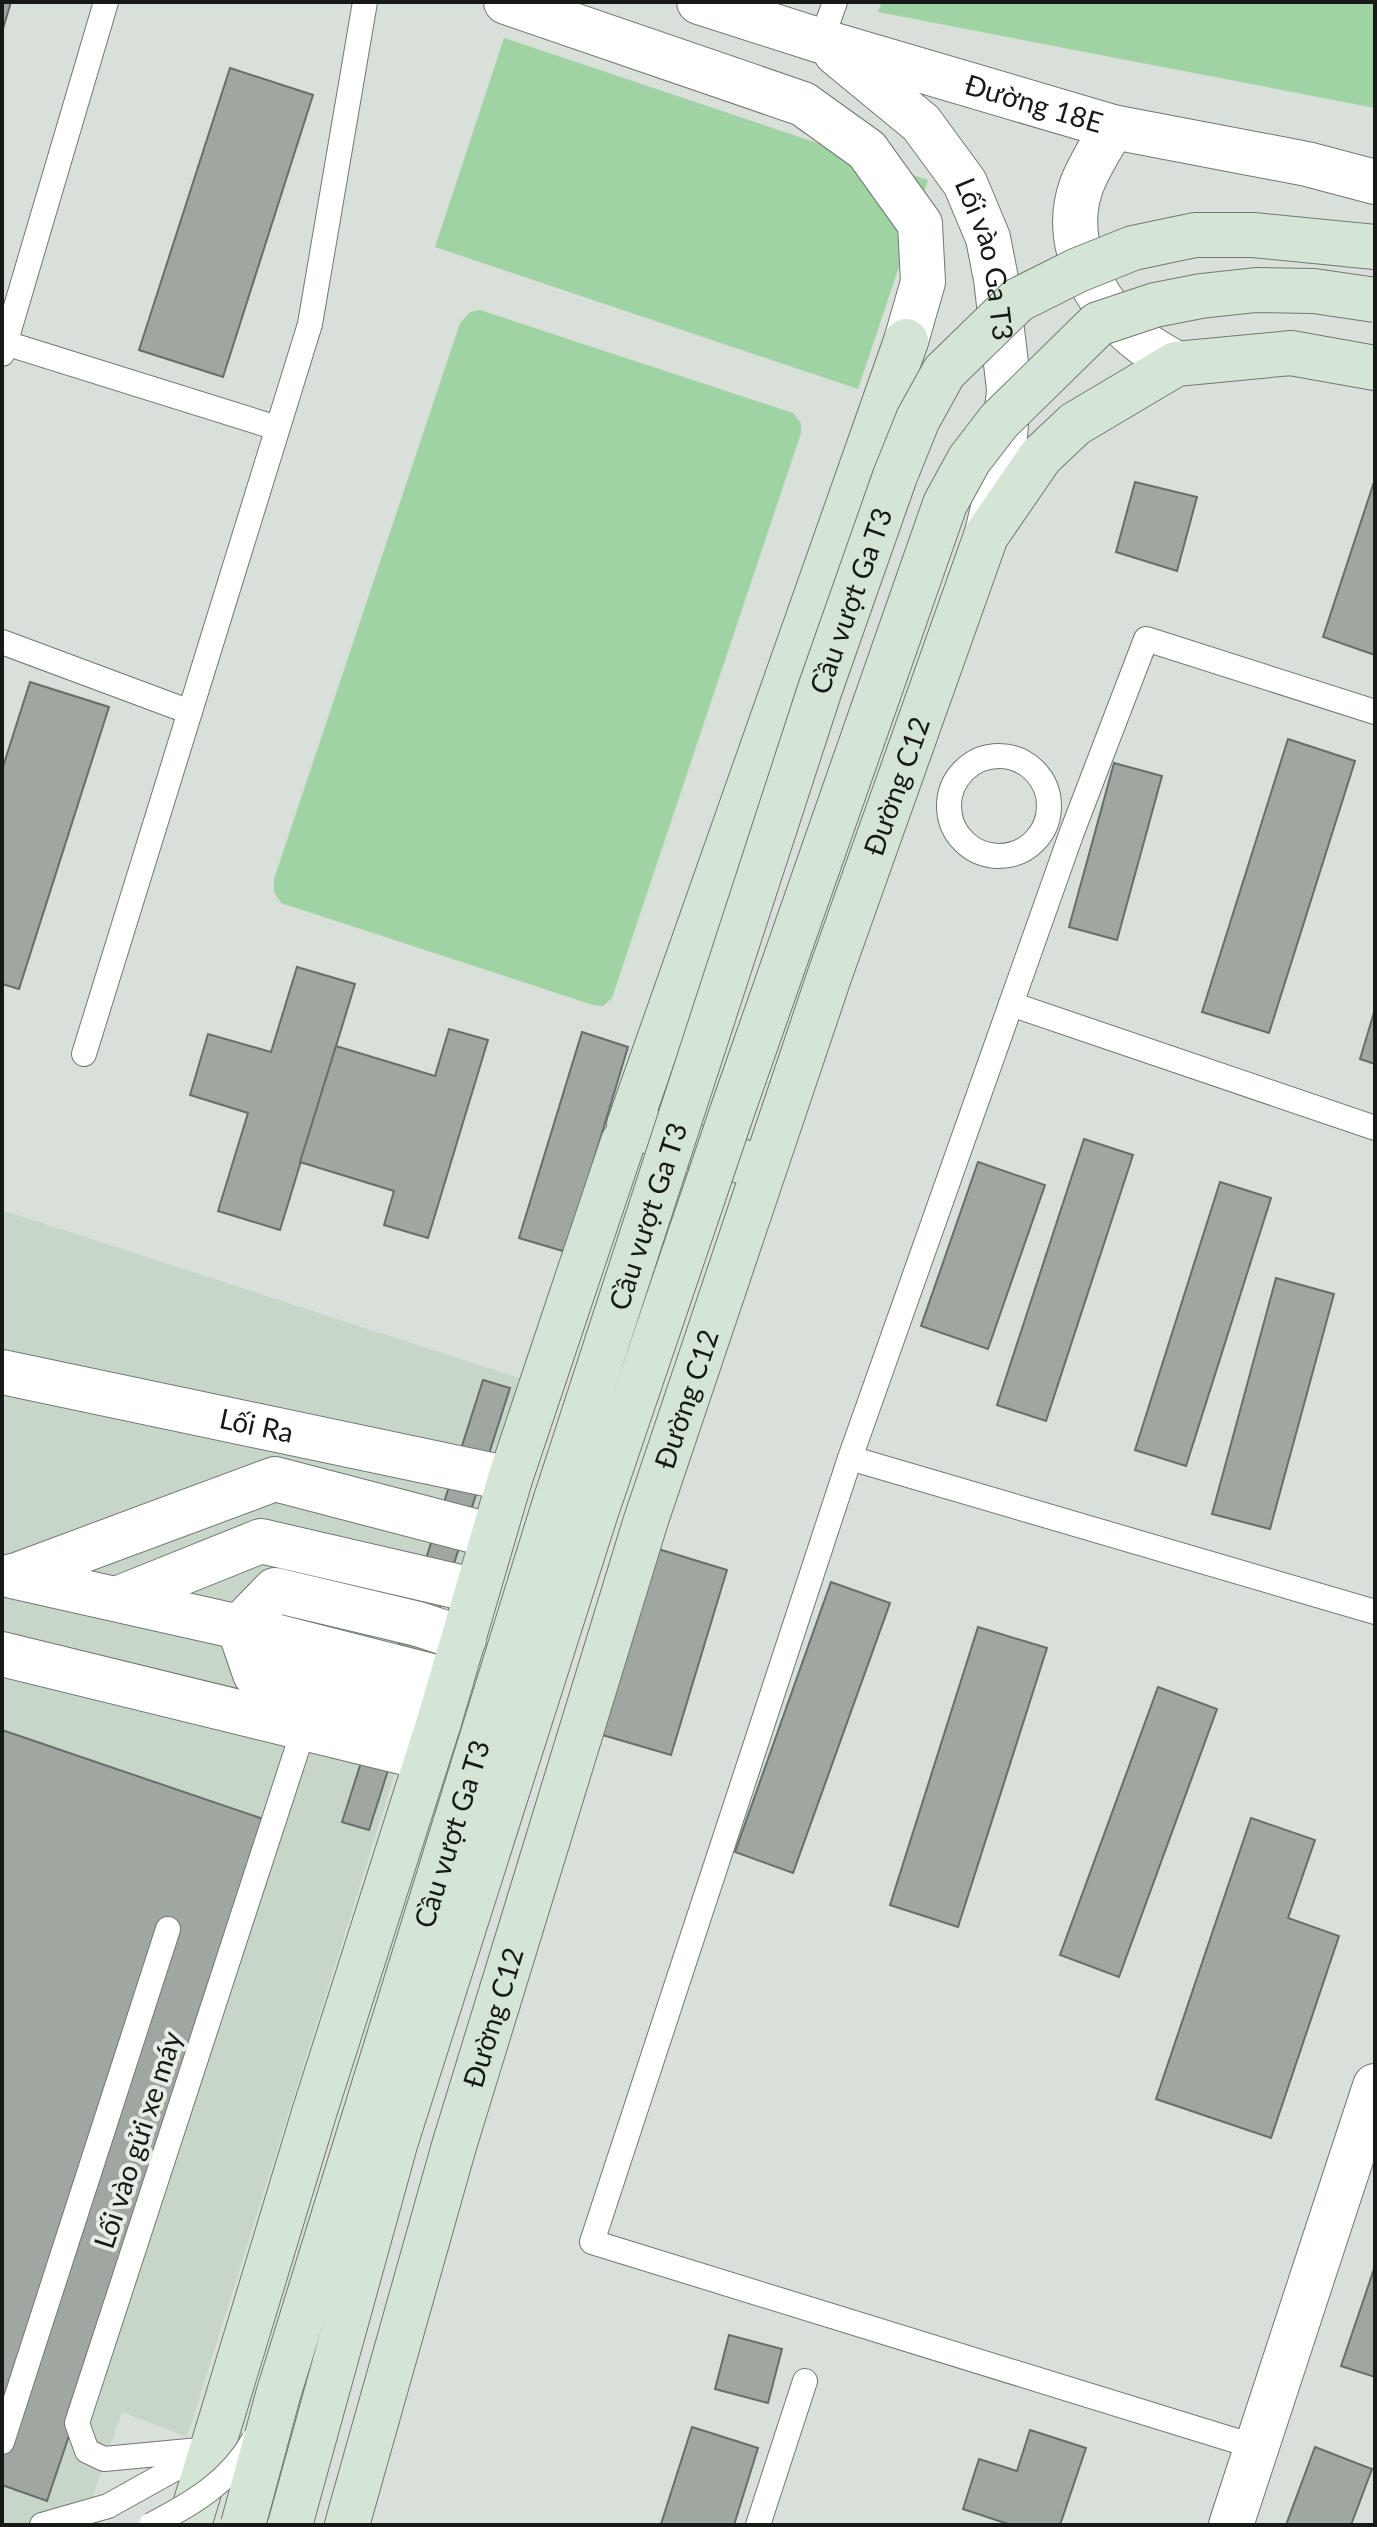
<svg xmlns="http://www.w3.org/2000/svg" width="1377" height="2527" font-family="Lato,sans-serif">
<style>
.built{fill:#c8d6c9}
.green{fill:#9fd3a4}
.building{fill:#a0a7a1;stroke:#686f68;stroke-width:2}
.lines{fill:none;stroke-linecap:round;stroke-linejoin:round}
.service-casing{stroke:#717871;stroke-width:26}
.minor-casing{stroke:#717871;stroke-width:46}
.tertiary-casing{stroke:#717871;stroke-width:46}
.secondary-casing{stroke:#717871;stroke-width:46}
.service{stroke:#fff;stroke-width:24}
.minor{stroke:#fff;stroke-width:44}
.tertiary{stroke:#fff;stroke-width:44}
.secondary{stroke:#d4e5d6;stroke-width:44}
.service-bridge-casing{stroke:#717871;stroke-width:26;stroke-linecap:butt}
.secondary-bridge-casing{stroke:#717871;stroke-width:46;stroke-linecap:butt}
.service-bridge{stroke:#fff;stroke-width:24}
.secondary-bridge{stroke:#d4e5d6;stroke-width:44}
.labels{text-anchor:middle;stroke-width:8;stroke-linejoin:round;paint-order:stroke}
.street-label{font-size:28px;fill:#171917;stroke:#e6eee6}
</style>
<rect width="100%" height="100%" fill="#d9e0d9"/>
<!-- built -->
<polygon class="built" points="2,1210 519,1378 187,2437 122,2412 83,2525 2,2525"/>
<!-- green -->
<g class="green">
<polygon points="882,2 1375,2 1375,108 878,12"/>
<polygon points="504,38 928,180 858,389 435,247"/>
<polygon points="480,310 793,413 801,423 801,433 612,998 603,1006 593,1005 281,903 274,892 274,879 460,323 470,312"/>
</g>
<!-- building -->
<g class="building">
<polygon points="2,2 11,2 2,32"/>
<polygon points="230,68 313,95 223,377 139,350"/>
<polygon points="1375,479 1375,655 1323,637"/>
<polygon points="1135,482 1197,497 1177,571 1116,552"/>
<polygon points="30,682 109,707 19,989 2,984 2,770"/>
<polygon points="1288,739 1355,761 1269,1033 1202,1012"/>
<polygon points="1114,763 1162,776 1117,940 1069,927"/>
<polygon points="297,967 355,984 280,1230 218,1211 248,1113 190,1095 208,1034 271,1052"/>
<polygon points="1375,1009 1375,1064 1360,1059"/>
<polygon points="449,1029 488,1040 428,1238 384,1225 394,1191 300,1162 336,1046 435,1076"/>
<polygon points="582,1032 628,1047 566,1252 519,1238"/>
<polygon points="1084,1139 1133,1155 1046,1421 997,1405"/>
<polygon points="978,1162 1045,1185 988,1349 921,1326"/>
<polygon points="1220,1182 1271,1198 1186,1466 1135,1450"/>
<polygon points="1276,1278 1334,1294 1270,1529 1212,1514"/>
<polygon points="483,1380 510,1388 369,1830 342,1822"/>
<polygon points="655,1548 727,1570 671,1755 599,1734"/>
<polygon points="831,1582 890,1603 793,1873 735,1852"/>
<polygon points="978,1627 1047,1648 958,1927 890,1905"/>
<polygon points="1158,1687 1217,1709 1119,1977 1060,1955"/>
<polygon points="2,1730 275,1823 47,2501 2,2485"/>
<polygon points="1251,1818 1315,1840 1288,1918 1339,1936 1271,2138 1156,2099"/>
<polygon points="1375,2266 1375,2377 1341,2366"/>
<polygon points="729,2335 782,2349 768,2403 715,2389"/>
<polygon points="692,2427 758,2448 734,2525 661,2524"/>
<polygon points="1030,2430 1086,2448 1060,2525 1011,2525 963,2509 979,2459 1017,2471"/>
<polygon points="1315,2447 1372,2469 1351,2525 1286,2525"/>
</g>
<g class="lines">
<defs>
<g id="service">
<polyline points="821,41 835,2"/>
<polyline points="2,342 277,428"/>
<polyline points="2,354 106,2"/>
<polyline points="2,642 190,712"/>
<circle cx="999" cy="806" r="50"/>
<polyline points="1011,1004 1375,1128"/>
<polyline points="84,1054 310,324 365,2"/>
<polyline points="850,1458 1375,1612"/>
<polyline points="2,2442 168,1929"/>
<polyline points="1256,2447 592,2242 850,1458 1072,832 1146,639 1375,712"/>
<polyline points="210,2449 104,2459 87,2451 77,2423 304,1728"/>
<polyline points="42,2525 108,2506 205,2452"/>
<polyline points="758,2525 805,2381"/>
</g>
<polyline id="minor" points="1231,2525 1375,2086"/>
<g id="tertiary">
<polyline points="506,2 803,104 867,150 920,224 923,282 906,341"/>
<path id="s1" d="M699 2 821 41 1113 127 1307 164 1375 182"/>
<path id="s2" d="M836 53 921 123 965 183 988 238 996 279 1009 389 1002 470 987 533"/>
<path d="M1113 127C1102 146 1088 167 1081 187 1061 245 1096 305 1139 340 1150 349 1164 356 1176 364"/>
<path id="s3" d="M2 1372 510 1479"/>
<polyline points="12,1576 239,1627 451,1681"/>
<polyline points="14,1576 275,1479 493,1536"/>
<polyline points="119,1598 261,1541 477,1591"/>
<polyline points="2,1654 426,1758"/>
<polyline points="439,1722 255,1674 239,1627 275,1590 418,1624 464,1639"/>
</g>
<g id="secondary">
<polyline points="753,1165 629,1125 906,341"/>
<polyline points="189,2525 315,2110 439,1722 510,1479 623,1142"/>
<path id="s4" d="M347 2525 454 2146 646 1520 829 977 986 536 1041 456 1075 424 1176 364 1291 353 1375 368"/>
</g>
</defs>
<!-- service casing -->
<use href="#service" class="service-casing"/>
<!-- minor casing -->
<use href="#minor" class="minor-casing"/>
<!-- tertiary casing -->
<use href="#tertiary" class="tertiary-casing"/>
<!-- secondary casing -->
<use href="#secondary" class="secondary-casing"/>
<!-- service -->
<use href="#service" class="service"/>
<!-- minor -->
<use href="#minor" class="minor"/>
<!-- tertiary -->
<use href="#tertiary" class="tertiary"/>
<!-- secondary -->
<use href="#secondary" class="secondary"/>
<defs>
<path id="service-bridge" d="M151 2525C192 2504 231 2481 254 2439"/>
<g id="secondary-bridge">
<path id="s5" d="M243 2525 278 2395 555 1502 820 689 895 476 918 419 944 372 1018 300 1078 270 1133 248 1195 235H1253L1375 247"/>
<polyline points="290,2525 396,2141 596,1512 733,1109 945,504 969,460 999,421 1098,324 1155,305 1201,296 1256,290 1314,291 1375,300"/>
</g>
</defs>
<!-- service-bridge casing -->
<use href="#service-bridge" class="service-bridge-casing"/>
<!-- secondary-bridge casing -->
<use href="#secondary-bridge" class="secondary-bridge-casing"/>
<!-- service-bridge -->
<use href="#service-bridge" class="service-bridge"/>
<!-- secondary-bridge -->
<use href="#secondary-bridge" class="secondary-bridge"/>
</g>
<g class="labels">
<!-- street labels -->
<g class="street-label">
<text dy="10" stroke="none"><textPath href="#s1" startOffset="350">Đường 18E</textPath></text>
<text dy="10" stroke="none"><textPath href="#s2" startOffset="264">Lối vào Ga T3</textPath></text>
<text dy="10" stroke="none"><textPath href="#s5" startOffset="2018">Cầu vượt Ga T3</textPath></text>
<text dy="10" stroke="none"><textPath href="#s4" startOffset="1824">Đường C12</textPath></text>
<text dy="10" stroke="none"><textPath href="#s5" startOffset="1370">Cầu vượt Ga T3</textPath></text>
<text dy="10" stroke="none"><textPath href="#s4" startOffset="1176">Đường C12</textPath></text>
<text dy="10" stroke="none"><textPath href="#s3" startOffset="260">Lối Ra</textPath></text>
<text dy="10" stroke="none"><textPath href="#s5" startOffset="722">Cầu vượt Ga T3</textPath></text>
<text dy="10" stroke="none"><textPath href="#s4" startOffset="528">Đường C12</textPath></text>
<text transform="translate(138 2140) rotate(-72)" y="10">Lối vào gửi xe máy</text>
</g>
</g>
<!-- border -->
<rect width="1377" height="2527" fill="none" stroke="#171917" stroke-width="8"/>
</svg>
